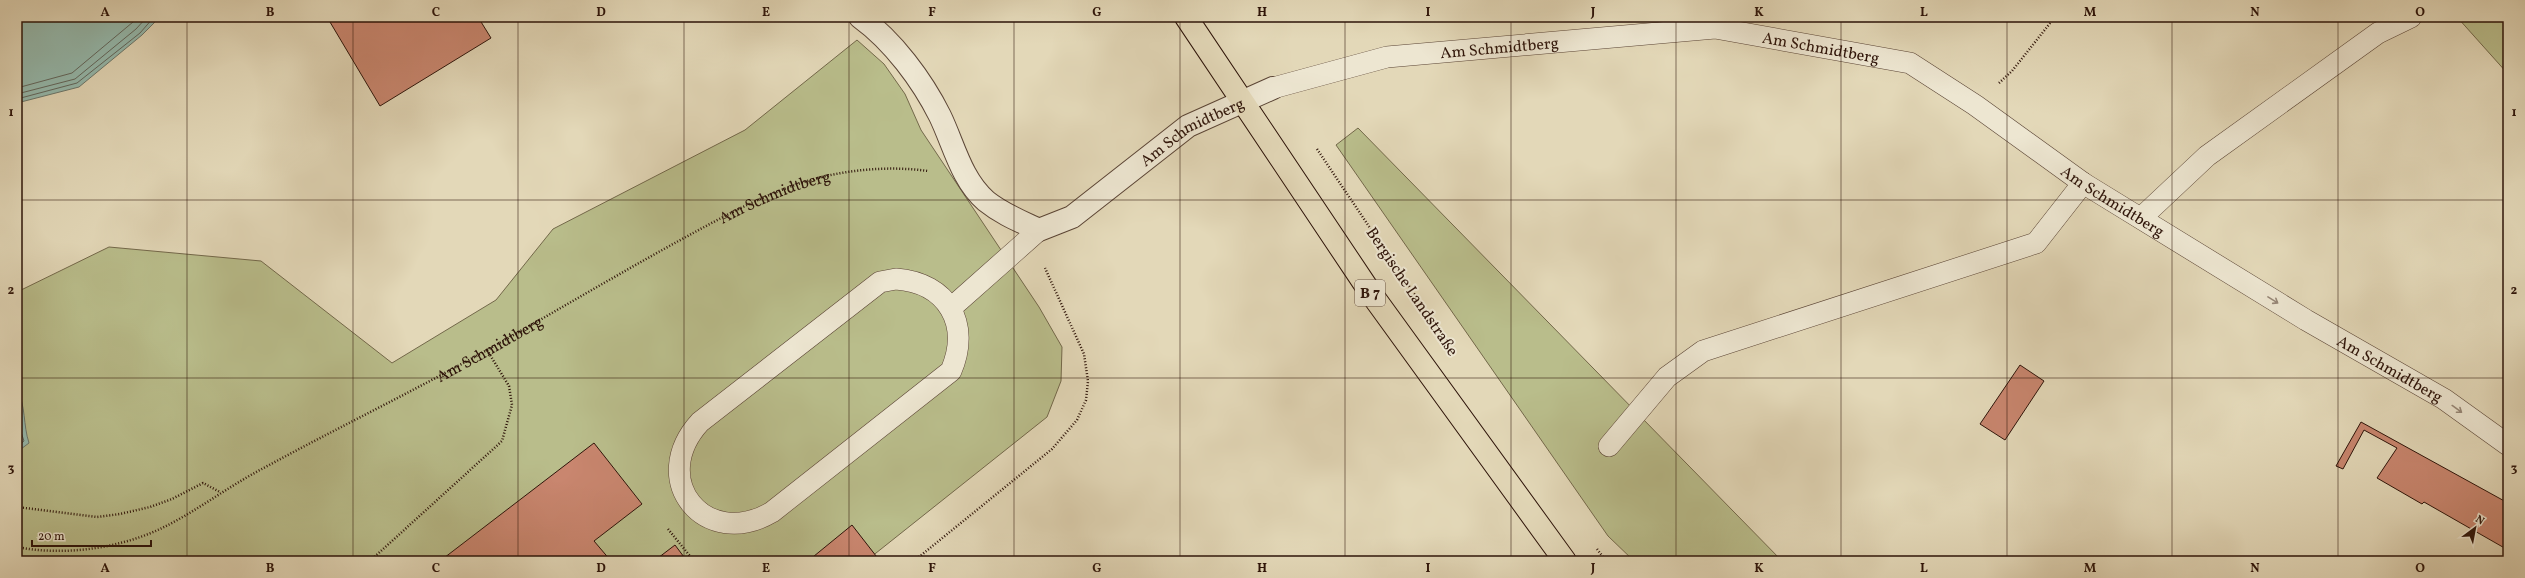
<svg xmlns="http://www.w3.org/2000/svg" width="2525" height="578" font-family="Vollkorn,serif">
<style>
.green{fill:#b9bd8b;stroke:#73684a}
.water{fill:#95baae;stroke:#6b776c}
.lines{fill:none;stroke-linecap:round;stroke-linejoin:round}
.shore{stroke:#61665c;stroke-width:1}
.building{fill:#c9866f;stroke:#2d1309}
.service-casing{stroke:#5a4435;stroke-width:22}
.minor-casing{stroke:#5a4435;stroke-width:24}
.primary-casing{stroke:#2d1309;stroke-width:24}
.path{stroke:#2d1309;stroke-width:2.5;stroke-dasharray:1 2;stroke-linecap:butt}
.service{stroke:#ede6d1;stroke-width:21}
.minor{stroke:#ede6d1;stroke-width:22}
.primary{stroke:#e3d8b8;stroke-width:22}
.oneway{stroke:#978777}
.grid{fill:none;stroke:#2d1309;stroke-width:1;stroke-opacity:0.55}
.labels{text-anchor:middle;stroke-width:4;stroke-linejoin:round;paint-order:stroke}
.shield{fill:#ede6d1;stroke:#675245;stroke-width:1}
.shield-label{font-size:15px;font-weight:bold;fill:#2d1309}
.street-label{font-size:16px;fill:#2d1309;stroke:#ede6d1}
.neatline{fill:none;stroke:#2d1309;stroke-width:1.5}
.grid-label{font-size:13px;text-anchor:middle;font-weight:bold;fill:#2d1309}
</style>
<rect width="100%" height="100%" fill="#e3d8b8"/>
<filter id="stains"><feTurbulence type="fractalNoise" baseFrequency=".005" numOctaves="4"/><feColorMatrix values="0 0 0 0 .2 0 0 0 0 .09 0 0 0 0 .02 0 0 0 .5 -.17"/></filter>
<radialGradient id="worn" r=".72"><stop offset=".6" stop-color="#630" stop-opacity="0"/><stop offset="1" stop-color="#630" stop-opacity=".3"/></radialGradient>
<!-- green -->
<g class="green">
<polygon points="2457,17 2508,17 2508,74"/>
<polygon points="857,40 884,64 905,94 921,130 1039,307 1062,347 1061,381 1047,417 866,561 17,561 17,292 109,247 261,261 392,363 496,300 553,229 745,130"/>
<polygon points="1358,128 1782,561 1634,561 1608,536 1336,145"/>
</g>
<!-- water -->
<g class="water">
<polygon points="17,17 160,17 142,35 79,87 17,103"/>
<path d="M17 389C26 406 23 425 29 443L17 452Z"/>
</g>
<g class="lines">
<!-- shore -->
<g class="shore">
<polyline points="17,88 72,73 139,17"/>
<polyline points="17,94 75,79 136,29 147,17"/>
<polyline points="17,99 77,83 140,33 154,17"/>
<polyline points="17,397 20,429 24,441 17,447"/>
</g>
</g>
<!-- building -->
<g class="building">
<polygon points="327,17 478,17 491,38 380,106"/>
<polygon points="2020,365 2044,381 2005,440 1980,424"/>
<polygon points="2361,422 2508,503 2508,550 2424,502 2422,504 2377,478 2397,448 2364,430 2343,469 2336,466"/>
<polygon points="594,443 642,504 594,541 611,561 440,561"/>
<polygon points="852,525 880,561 808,561"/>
<polygon points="675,545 687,561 654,561"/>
</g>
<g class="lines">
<defs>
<g id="service">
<path id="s2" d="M1273 88 1387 57 1715 28 1910 63 1975 105 2083 183 2306 320 2444 399 2508 445"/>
<polyline points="2141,218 2207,156 2378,33 2411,17"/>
<path d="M896 279C948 283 971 324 951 371L772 512C705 551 647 480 700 422L880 282Z"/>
<polyline points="951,308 1039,230"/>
<polyline points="1609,446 1667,377 1703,351 2036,243 2083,183"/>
</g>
<g id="minor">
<path id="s3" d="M860 17C893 41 922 80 940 116 954 145 961 179 986 201 1002 214 1020 221 1039 230L1072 217 1188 126 1273 88"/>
</g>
<polyline id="primary" points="1186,17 1370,292 1565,561"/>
</defs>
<!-- service casing -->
<use href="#service" class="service-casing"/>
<!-- minor casing -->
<use href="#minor" class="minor-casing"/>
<!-- primary casing -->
<use href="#primary" class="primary-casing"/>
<!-- path -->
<g class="path">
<polyline points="1999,83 2012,71 2055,17"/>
<polyline points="1317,149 1419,301"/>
<polyline points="17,507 97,517 120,514 150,507 172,499 203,483 220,492"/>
<polyline points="668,529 694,561"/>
<path id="s1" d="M17 547C63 556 117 549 160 529 194 513 226 488 260 470 335 429 412 392 487 350 553 313 618 274 684 238 726 215 772 190 818 178 853 169 892 166 928 171"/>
<polyline points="1597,549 1606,561"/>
<polyline points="370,561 502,441 512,405 509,386 487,350"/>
<polyline points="914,561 1052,449 1077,420 1086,400 1088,381 1084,354 1045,268"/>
</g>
<!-- service -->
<use href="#service" class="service"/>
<!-- minor -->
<use href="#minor" class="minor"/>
<!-- primary -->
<use href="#primary" class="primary"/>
</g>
<!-- one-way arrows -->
<defs><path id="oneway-shaft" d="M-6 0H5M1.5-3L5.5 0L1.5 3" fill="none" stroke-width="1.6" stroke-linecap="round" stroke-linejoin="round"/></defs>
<g class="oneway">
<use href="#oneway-shaft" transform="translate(2273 300) rotate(32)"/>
<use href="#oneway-shaft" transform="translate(2457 409) rotate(36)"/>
</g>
<!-- grid -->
<path class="grid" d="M187 17V561M353 17V561M518 17V561M684 17V561M849 17V561M1014 17V561M1180 17V561M1345 17V561M1511 17V561M1676 17V561M1841 17V561M2007 17V561M2172 17V561M2338 17V561M17 200H2508M17 378H2508"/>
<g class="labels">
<!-- shield labels -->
<rect class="shield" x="1355" y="280" width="30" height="26" rx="3"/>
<g class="shield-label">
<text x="1370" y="298">B 7</text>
</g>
<!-- street labels -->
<g class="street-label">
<text dy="6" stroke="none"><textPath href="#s2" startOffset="231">Am Schmidtberg</textPath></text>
<text dy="6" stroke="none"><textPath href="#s2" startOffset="555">Am Schmidtberg</textPath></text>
<text dy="6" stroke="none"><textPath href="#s3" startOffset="470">Am Schmidtberg</textPath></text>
<text dy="6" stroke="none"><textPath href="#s1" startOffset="846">Am Schmidtberg</textPath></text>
<text dy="6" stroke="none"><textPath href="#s2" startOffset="891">Am Schmidtberg</textPath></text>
<text transform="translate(1413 291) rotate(56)" y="6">Bergische Landstraße</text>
<text dy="6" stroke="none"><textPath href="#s1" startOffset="522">Am Schmidtberg</textPath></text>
<text dy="6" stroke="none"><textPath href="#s2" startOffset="1215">Am Schmidtberg</textPath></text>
</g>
</g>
<!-- margin -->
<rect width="2525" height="578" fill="none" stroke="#e3d8b8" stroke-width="44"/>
<!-- north arrow -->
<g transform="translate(2475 528) rotate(32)" stroke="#ede6d1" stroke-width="3" paint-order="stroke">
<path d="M0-3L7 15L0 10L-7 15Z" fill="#2d1309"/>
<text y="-6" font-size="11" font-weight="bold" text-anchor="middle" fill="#2d1309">N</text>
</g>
<!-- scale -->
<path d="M32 540v6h119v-6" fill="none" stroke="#2d1309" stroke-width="2"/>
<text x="38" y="540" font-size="12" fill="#2d1309" stroke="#ede6d1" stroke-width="3" paint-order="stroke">20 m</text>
<rect x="22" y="22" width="2481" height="534" class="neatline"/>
<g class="grid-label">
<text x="105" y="16">A</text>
<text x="270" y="16">B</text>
<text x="436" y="16">C</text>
<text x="601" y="16">D</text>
<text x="766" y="16">E</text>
<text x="932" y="16">F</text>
<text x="1097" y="16">G</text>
<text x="1262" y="16">H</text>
<text x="1428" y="16">I</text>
<text x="1593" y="16">J</text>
<text x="1759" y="16">K</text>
<text x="1924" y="16">L</text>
<text x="2090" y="16">M</text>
<text x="2255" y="16">N</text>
<text x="2420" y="16">O</text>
<text x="11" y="116">1</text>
<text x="2514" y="116">1</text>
<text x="11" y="294">2</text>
<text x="2514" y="294">2</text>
<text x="11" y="472">3</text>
<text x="2514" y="472">3</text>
<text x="105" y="572">A</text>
<text x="270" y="572">B</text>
<text x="436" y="572">C</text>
<text x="601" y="572">D</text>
<text x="766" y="572">E</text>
<text x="932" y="572">F</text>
<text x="1097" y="572">G</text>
<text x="1262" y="572">H</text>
<text x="1428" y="572">I</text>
<text x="1593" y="572">J</text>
<text x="1759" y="572">K</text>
<text x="1924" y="572">L</text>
<text x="2090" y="572">M</text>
<text x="2255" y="572">N</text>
<text x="2420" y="572">O</text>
</g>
<rect width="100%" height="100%" filter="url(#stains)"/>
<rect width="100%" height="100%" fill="url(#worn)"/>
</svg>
